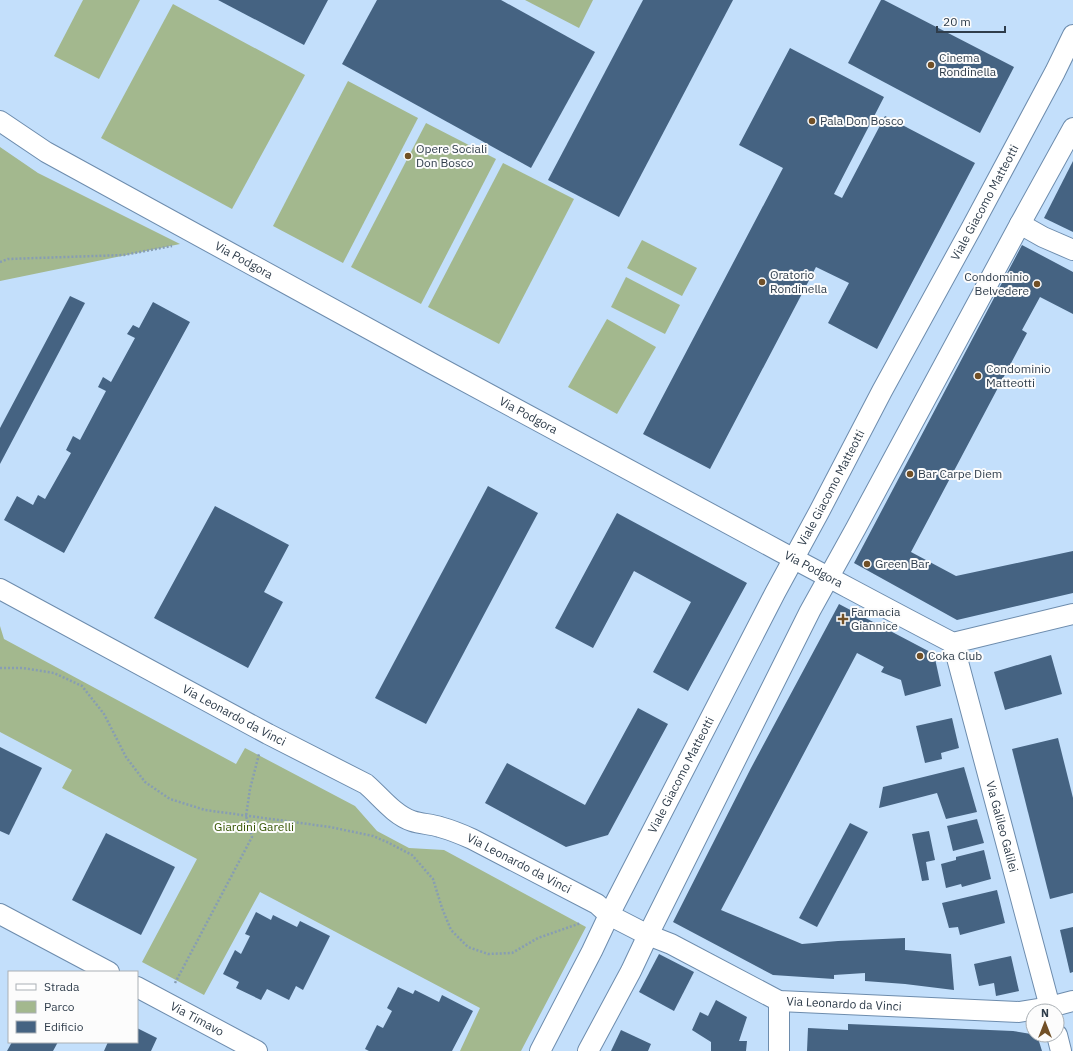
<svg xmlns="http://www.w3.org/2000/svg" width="1073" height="1051" font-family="'IBM Plex Sans',sans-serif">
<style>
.green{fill:#a3b88e}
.building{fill:#456382}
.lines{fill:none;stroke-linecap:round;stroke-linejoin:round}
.minor-casing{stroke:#6d8cad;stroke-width:22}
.path{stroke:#879db3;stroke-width:2.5;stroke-dasharray:2 2;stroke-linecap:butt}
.minor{stroke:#fff;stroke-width:20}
.poi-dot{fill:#715027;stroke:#fcfcfc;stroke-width:1.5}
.labels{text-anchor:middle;stroke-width:4;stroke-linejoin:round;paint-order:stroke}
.poi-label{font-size:12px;fill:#2f3d4b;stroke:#fcfcfc;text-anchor:start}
.street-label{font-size:12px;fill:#2f3d4b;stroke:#fcfcfc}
.park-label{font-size:12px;fill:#355500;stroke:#fcfcfc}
</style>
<rect width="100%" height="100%" fill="#c3dffb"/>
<!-- green -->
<g class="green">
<polygon points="83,0 140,0 99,79 54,56"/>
<polygon points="525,0 593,0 579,28"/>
<polygon points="173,4 305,75 232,209 101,138"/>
<polygon points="348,81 418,118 343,263 273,226"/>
<polygon points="426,123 496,159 421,304 351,267"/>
<polygon points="0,147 38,173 180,244 0,281"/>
<polygon points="503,163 574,199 499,344 428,307"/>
<polygon points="642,240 697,268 682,296 627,268"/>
<polygon points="626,277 680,305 665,334 611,307"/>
<polygon points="607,319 656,347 617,414 568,387"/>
<polygon points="0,626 4,639 236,764 245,748 355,806 377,831 409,848 444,850 586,927 521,1051 460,1051 480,1008 260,892 204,995 142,962 197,859 62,788 72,770 0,732"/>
</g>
<!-- building -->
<g class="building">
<polygon points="218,0 328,0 304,45"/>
<polygon points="377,0 501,0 595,52 531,168 342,64"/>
<polygon points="643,0 733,0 619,217 548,180"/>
<polygon points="881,0 884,0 1014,67 980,133 848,63"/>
<polygon points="790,48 884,97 834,194 842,198 885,116 975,163 877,349 828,323 849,283 816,267 710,469 643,434 783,168 739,145"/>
<polygon points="1073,161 1073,232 1044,218"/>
<polygon points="1022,245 1073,272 1073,314 1040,297 1022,330 1027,333 911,552 956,576 1073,551 1073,593 957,620 854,563"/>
<polygon points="70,296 85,303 0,464 0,428"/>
<polygon points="153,302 190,322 64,553 4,520 17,496 33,505 38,495 45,499 71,453 66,450 73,436 80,440 106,391 98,387 103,377 111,382 135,338 127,334 133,325 139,328"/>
<polygon points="488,486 538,513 426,724 375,698"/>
<polygon points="215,506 289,545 264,592 283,602 248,668 154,618"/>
<polygon points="617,513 747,583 688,691 653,672 691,602 634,571 593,648 555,628"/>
<polygon points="839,604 934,654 941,686 905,696 901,680 881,672 884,667 857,653 721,910 802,944 838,941 905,938 905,950 951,954 954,990 905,984 865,981 865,973 834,975 834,979 773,975 673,922 751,768"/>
<polygon points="1051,655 1062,694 1005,710 994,672"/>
<polygon points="638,708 668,724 608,835 566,847 485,803 507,763 585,805"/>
<polygon points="952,718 959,748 941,753 942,759 925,763 916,726"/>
<polygon points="1058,738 1073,798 1073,893 1050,899 1012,749"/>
<polygon points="0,747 42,768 9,835 0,831"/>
<polygon points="964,767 977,812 946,819 937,793 879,808 883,787"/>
<polygon points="977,819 984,843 953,851 947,826"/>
<polygon points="850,823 868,832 817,927 799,918"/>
<polygon points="929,831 935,860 926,862 929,880 922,881 912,834"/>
<polygon points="106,833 175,867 141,935 72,900"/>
<polygon points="984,850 991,879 962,887 961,884 946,888 941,864 956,860 956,857"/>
<polygon points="997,890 1005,923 960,935 958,927 949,928 942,903"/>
<polygon points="256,912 271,920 273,915 297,927 300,921 330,936 303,990 296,986 289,1000 267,989 261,1000 236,988 239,982 223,974 235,950 241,954 250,936 245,934"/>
<polygon points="1073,927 1073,972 1070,973 1060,930"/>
<polygon points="659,954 694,972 674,1011 639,992"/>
<polygon points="1011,956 1019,991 996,996 994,983 979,986 974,964"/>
<polygon points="398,987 413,994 415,990 439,1002 442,995 473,1011 452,1051 369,1051 365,1049 377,1025 383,1028 392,1011 387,1008"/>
<polygon points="716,1000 747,1017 739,1041 747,1041 746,1051 711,1051 711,1042 692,1030 700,1012 708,1016"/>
<polygon points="848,1024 1013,1031 1037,1035 1042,1051 807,1051 808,1028 848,1030"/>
<polygon points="137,1028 157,1038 151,1051 104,1051 108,1042 137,1042"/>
<polygon points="621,1030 651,1044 648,1051 611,1051"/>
<polygon points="12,1042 58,1042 53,1051 7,1051"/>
</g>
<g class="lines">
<defs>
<g id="minor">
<path id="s1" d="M0 121 46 152 433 364 781 552C838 582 895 613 953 643L1073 614"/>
<polyline points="1020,224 1043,237 1073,250"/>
<path id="s2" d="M0 589 268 734 366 784C380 796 394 815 412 821 421 824 431 824 440 827 451 830 461 834 472 839L597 904 609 915 648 935 671 944 779 1001 1019 1012 1050 1007 1073 1001"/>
<path id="s3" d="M953 643 1051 1011"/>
<polyline points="0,914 109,972"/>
<path id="s4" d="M137 987 257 1051"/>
<polyline points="1057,1035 1061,1051"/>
<path id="s5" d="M540 1051 592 951 609 915 775 593 819 512 882 391 972 227 1055 72 1073 35"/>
<polyline points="588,1051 631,971 648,935 810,611 856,528 1020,224 1073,128"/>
<polyline points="779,1051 779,1001"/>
</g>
</defs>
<!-- minor casing -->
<use href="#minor" class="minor-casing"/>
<!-- path -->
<g class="path">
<polyline points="0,262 8,259 124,255 172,246"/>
<polyline points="0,668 23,668 54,673 82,686 104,714 126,757 145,782 170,799 205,810 330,827 373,836 387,842 412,855 433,879 442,908 451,930 468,947 488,954 512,953 538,938 581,923"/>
<polyline points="175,983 252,837 246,816 250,789 259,754"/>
</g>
<!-- minor -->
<use href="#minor" class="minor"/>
</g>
<!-- markers -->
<g class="poi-dot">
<circle cx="931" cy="65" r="4"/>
<circle cx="812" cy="121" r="4"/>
<circle cx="408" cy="156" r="4"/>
<circle cx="762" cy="282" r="4"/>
<circle cx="1037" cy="284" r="4"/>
<circle cx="978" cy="376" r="4"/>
<circle cx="910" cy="474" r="4"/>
<circle cx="867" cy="564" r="4"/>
<path d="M841 613h4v4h4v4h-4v4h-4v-4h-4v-4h4z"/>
<circle cx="920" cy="656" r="4"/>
</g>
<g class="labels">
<!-- poi labels -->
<g class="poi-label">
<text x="939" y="62">Cinema<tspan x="939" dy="14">Rondinella</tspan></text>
<text x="820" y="125">Pala Don Bosco</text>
<text x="416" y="153">Opere Sociali<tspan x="416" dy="14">Don Bosco</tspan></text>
<text x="770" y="279">Oratorio<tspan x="770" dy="14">Rondinella</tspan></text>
<text x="1029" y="281" text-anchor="end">Condominio<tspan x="1029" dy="14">Belvedere</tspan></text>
<text x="986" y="373">Condominio<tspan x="986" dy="14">Matteotti</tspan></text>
<text x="918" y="478">Bar Carpe Diem</text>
<text x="875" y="568">Green Bar</text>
<text x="851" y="616">Farmacia<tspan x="851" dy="14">Giannice</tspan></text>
<text x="928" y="660">Coka Club</text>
</g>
<!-- street labels -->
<g class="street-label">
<text dy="4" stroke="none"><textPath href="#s5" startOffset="958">Viale Giacomo Matteotti</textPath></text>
<text dy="4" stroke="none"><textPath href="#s1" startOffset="281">Via Podgora</textPath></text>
<text dy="4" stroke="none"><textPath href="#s1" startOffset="605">Via Podgora</textPath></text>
<text dy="4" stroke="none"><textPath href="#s5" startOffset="634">Viale Giacomo Matteotti</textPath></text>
<text dy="4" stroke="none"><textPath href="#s1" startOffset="929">Via Podgora</textPath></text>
<text dy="4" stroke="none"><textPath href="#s2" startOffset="266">Via Leonardo da Vinci</textPath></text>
<text dy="4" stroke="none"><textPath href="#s5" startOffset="310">Viale Giacomo Matteotti</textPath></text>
<text dy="4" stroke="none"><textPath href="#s3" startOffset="190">Via Galileo Galilei</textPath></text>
<text dy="4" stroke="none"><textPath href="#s2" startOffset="590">Via Leonardo da Vinci</textPath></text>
<text dy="4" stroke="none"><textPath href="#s2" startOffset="950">Via Leonardo da Vinci</textPath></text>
<text dy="4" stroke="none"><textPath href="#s4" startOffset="68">Via Timavo</textPath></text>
</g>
<!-- park labels -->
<g class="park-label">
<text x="254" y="831">Giardini Garelli</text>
</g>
</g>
<!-- legend -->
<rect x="8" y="971" width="130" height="72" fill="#fcfcfc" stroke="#aab0b5"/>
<rect x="16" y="984" width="20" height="6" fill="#ffffff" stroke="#aab0b5"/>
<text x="44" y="991" font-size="12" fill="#2f3d4b">Strada</text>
<rect x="16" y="1001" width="20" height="12" fill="#a3b88e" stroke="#aab0b5"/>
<text x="44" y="1011" font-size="12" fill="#2f3d4b">Parco</text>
<rect x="16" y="1021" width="20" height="12" fill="#456382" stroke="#aab0b5"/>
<text x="44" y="1031" font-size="12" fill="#2f3d4b">Edificio</text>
<!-- north arrow -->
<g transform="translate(1045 1023)"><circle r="19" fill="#fcfcfc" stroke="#aab0b5"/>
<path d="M0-3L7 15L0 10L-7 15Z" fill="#715027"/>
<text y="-6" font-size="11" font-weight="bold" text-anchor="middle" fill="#2f3d4b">N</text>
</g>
<!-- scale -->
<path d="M937 26v6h68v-6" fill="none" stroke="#2f3d4b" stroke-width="2"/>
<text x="943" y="26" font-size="12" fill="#2f3d4b" stroke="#fcfcfc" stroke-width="3" paint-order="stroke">20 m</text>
</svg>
